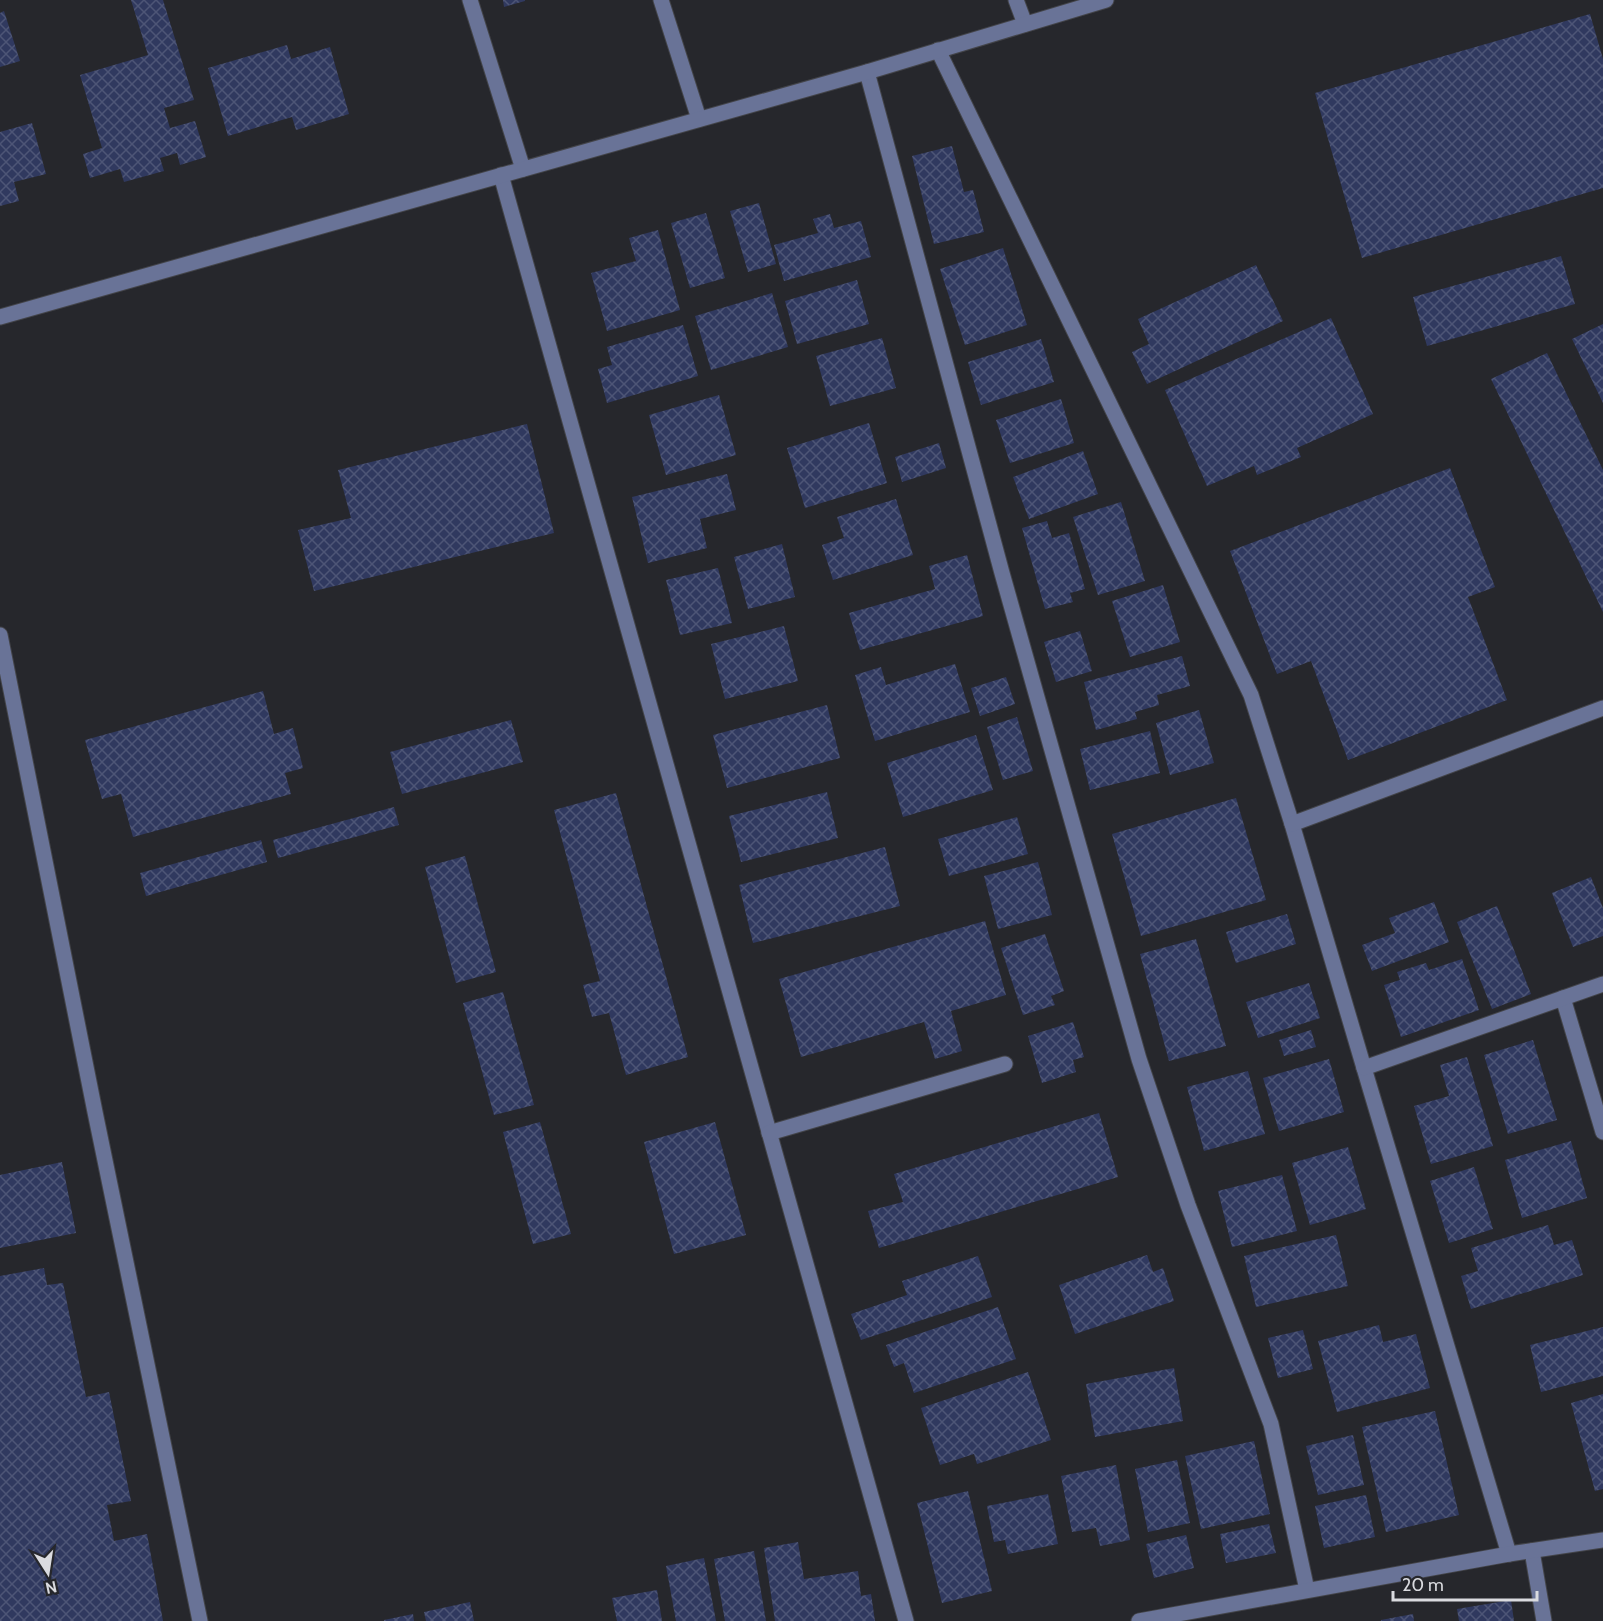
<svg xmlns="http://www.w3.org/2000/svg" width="1603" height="1621" font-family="Cabin,sans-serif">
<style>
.building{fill:url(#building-cross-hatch)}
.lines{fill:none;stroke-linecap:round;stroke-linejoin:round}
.minor-casing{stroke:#434449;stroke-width:17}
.minor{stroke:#697397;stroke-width:15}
</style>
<defs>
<pattern id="building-cross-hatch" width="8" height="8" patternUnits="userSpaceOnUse" patternTransform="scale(1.5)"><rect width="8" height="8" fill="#30395f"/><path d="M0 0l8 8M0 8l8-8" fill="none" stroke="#4d5576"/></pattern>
</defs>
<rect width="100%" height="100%" fill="#26272c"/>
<!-- building -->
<g class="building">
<polygon points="131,0 163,0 194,100 164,108 170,128 195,121 206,157 180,165 177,153 160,158 164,171 124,182 120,169 90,178 83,154 102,148 80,75 148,55"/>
<polygon points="503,0 525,0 525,1 504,7"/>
<polygon points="4,11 20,61 0,67 0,13"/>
<polygon points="1590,14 1603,59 1603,188 1362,258 1315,93"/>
<polygon points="287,45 291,59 330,47 349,114 296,130 292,117 228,136 208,68"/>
<polygon points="32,123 46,174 14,182 19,201 0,206 0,132"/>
<polygon points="952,146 964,192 973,190 984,232 934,244 912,156"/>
<polygon points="759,203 776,264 748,272 730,211"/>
<polygon points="706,213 725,278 690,288 671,223"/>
<polygon points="830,214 834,228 861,221 871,257 784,281 774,245 818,233 813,219"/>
<polygon points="658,230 680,310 607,331 591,273 636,261 629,238"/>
<polygon points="1003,248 1027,325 965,345 940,269"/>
<polygon points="1561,256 1575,304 1427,346 1413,297"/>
<polygon points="1256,265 1283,321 1147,384 1132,352 1149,344 1138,319"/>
<polygon points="857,280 869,324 797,344 785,301"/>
<polygon points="772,293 788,347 711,370 695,316"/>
<polygon points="1331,318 1373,414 1297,448 1301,457 1257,475 1254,466 1207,486 1165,390"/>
<polygon points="1603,324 1603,403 1572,339"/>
<polygon points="683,325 698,376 607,403 598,369 612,365 607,347"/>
<polygon points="882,338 896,388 830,406 816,356"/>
<polygon points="1041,339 1054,382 981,405 968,362"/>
<polygon points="1547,353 1603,470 1603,612 1491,379"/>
<polygon points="719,395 736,455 666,475 649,415"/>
<polygon points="1061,399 1074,443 1010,463 996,420"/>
<polygon points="869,423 887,483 805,508 787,448"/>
<polygon points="527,424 554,533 314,591 298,530 351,518 338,470"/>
<polygon points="939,443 946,468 902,482 895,457"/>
<polygon points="1083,451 1098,494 1029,519 1013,477"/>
<polygon points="1450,468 1495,587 1468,597 1507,700 1348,760 1311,661 1277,674 1230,551"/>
<polygon points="727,474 736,510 700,519 707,548 648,563 632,497"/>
<polygon points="896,499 913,555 833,580 822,545 844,538 837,517"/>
<polygon points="1121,502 1145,581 1098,595 1073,517"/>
<polygon points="1047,521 1052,538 1069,533 1085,589 1070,593 1073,602 1045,609 1022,528"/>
<polygon points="782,544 795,597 748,609 734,557"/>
<polygon points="967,555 983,616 860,650 849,613 935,589 929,566"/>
<polygon points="718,568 732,623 680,635 666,580"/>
<polygon points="1163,585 1180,642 1130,657 1112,601"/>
<polygon points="784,626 798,681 725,699 711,644"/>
<polygon points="1080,631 1092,671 1056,682 1044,642"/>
<polygon points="1182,656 1190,686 1157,695 1159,705 1135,712 1137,719 1096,730 1084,682"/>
<polygon points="955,664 970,712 875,741 855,675 881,667 886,685"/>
<polygon points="1006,677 1015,704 980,716 971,688"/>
<polygon points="263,691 274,734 293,728 303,768 285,773 291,794 133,837 121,794 102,799 85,740"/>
<polygon points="827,705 840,758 727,788 713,735"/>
<polygon points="1199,710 1214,763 1170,775 1156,723"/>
<polygon points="1017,717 1033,771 1003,780 987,727"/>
<polygon points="511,720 523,762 402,794 390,752"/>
<polygon points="1150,731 1160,773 1090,790 1080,749"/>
<polygon points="976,735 993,790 903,817 887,763"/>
<polygon points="827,792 838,838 741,862 729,816"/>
<polygon points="616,793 688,1057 626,1075 609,1013 592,1017 583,985 600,981 554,810"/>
<polygon points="1236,798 1266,900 1141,936 1112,834"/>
<polygon points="394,807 399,825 278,858 273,840"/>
<polygon points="1017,817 1028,854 949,876 938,839"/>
<polygon points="261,840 267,862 146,896 140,873"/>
<polygon points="885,847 900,906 753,943 739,885"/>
<polygon points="465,856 496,972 456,983 425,867"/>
<polygon points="1038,862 1052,915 998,929 984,876"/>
<polygon points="1591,877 1603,908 1603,936 1573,947 1552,893"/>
<polygon points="1434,902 1449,942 1372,971 1362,945 1395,933 1389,918"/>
<polygon points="1497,906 1531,994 1492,1009 1457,922"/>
<polygon points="1287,914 1296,944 1236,963 1226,932"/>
<polygon points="985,921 1006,995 951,1011 962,1051 935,1059 924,1022 801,1057 779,979"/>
<polygon points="1045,934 1064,991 1051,996 1055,1005 1023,1015 1001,948"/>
<polygon points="1196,939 1226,1046 1169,1061 1140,954"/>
<polygon points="1462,959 1479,1010 1401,1037 1384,985 1400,980 1397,972 1426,963 1429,970"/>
<polygon points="1309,983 1320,1018 1258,1038 1246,1002"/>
<polygon points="503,992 534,1105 494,1115 463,1003"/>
<polygon points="1073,1022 1084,1057 1073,1060 1076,1072 1042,1083 1028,1036"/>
<polygon points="1311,1030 1316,1047 1284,1056 1279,1040"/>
<polygon points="1533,1040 1557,1120 1508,1134 1484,1055"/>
<polygon points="1467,1057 1493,1146 1431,1164 1414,1106 1449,1096 1440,1065"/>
<polygon points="1329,1059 1344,1112 1279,1131 1263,1078"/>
<polygon points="1248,1071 1265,1134 1204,1151 1187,1087"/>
<polygon points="1099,1113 1118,1177 879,1248 868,1211 903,1202 894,1174"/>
<polygon points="540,1122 571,1234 533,1244 503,1132"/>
<polygon points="715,1122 746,1235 674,1254 644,1142"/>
<polygon points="1571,1141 1587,1198 1522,1218 1505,1160"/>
<polygon points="1348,1147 1366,1209 1310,1225 1292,1163"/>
<polygon points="62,1162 76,1233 0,1248 0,1175"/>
<polygon points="1474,1167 1493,1229 1449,1243 1430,1181"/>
<polygon points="1282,1175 1297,1231 1232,1247 1218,1191"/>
<polygon points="1548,1225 1554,1245 1572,1240 1583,1275 1471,1309 1461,1276 1478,1271 1471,1248"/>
<polygon points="1336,1235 1348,1286 1256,1307 1244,1256"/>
<polygon points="1147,1255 1153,1272 1163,1268 1174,1301 1075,1334 1059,1285"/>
<polygon points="978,1256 992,1297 861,1340 851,1314 907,1295 902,1281"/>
<polygon points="44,1268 47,1285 63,1283 86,1397 109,1392 131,1501 107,1505 114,1541 147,1534 163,1621 0,1621 0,1276"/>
<polygon points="998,1307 1016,1359 914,1393 904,1363 894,1367 886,1345"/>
<polygon points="1379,1325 1383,1342 1416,1334 1430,1388 1337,1412 1318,1341"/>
<polygon points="1603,1327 1603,1376 1541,1392 1530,1345"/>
<polygon points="1303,1330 1313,1369 1278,1378 1268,1338"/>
<polygon points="1174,1368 1183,1421 1095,1437 1086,1384"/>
<polygon points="1028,1372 1051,1440 977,1464 974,1454 940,1465 921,1408"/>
<polygon points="1603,1394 1603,1489 1595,1491 1571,1403"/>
<polygon points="1435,1411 1459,1515 1386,1532 1362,1427"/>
<polygon points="1353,1435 1364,1485 1318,1495 1306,1446"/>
<polygon points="1254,1441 1270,1514 1201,1529 1185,1456"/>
<polygon points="1177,1460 1190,1523 1148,1532 1135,1469"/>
<polygon points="1116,1465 1130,1540 1100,1546 1096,1528 1072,1532 1061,1476"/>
<polygon points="968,1491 992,1591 942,1603 917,1503"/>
<polygon points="1048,1494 1058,1544 1008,1554 1005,1540 994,1542 987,1506"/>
<polygon points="1366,1495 1375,1537 1324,1548 1315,1506"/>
<polygon points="1269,1524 1276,1553 1226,1563 1220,1534"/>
<polygon points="1186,1535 1194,1568 1154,1578 1146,1544"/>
<polygon points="798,1542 804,1579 858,1571 861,1596 871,1594 875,1621 775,1621 764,1548"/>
<polygon points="754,1551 766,1621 725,1621 714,1559"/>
<polygon points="704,1558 716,1621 676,1621 666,1566"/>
<polygon points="657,1590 662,1621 617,1621 612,1598"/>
<polygon points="1511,1600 1514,1621 1459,1621 1457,1609"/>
<polygon points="470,1602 474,1621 426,1621 424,1612"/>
<polygon points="413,1614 414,1621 384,1621 384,1620"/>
<polygon points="1413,1614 1414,1621 1381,1621 1381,1620"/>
</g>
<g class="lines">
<defs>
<g id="minor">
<polyline points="470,0 523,169"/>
<polyline points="661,0 699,119"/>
<polyline points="1016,0 1025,24"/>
<polyline points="938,50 1251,695 1292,824 1364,1068 1509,1554"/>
<polyline points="867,72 1002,573 1139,1059 1188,1205 1271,1424 1307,1590"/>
<polyline points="501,175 906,1621"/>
<polyline points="0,317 867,72 1106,0"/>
<polyline points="0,635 95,1112 200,1621"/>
<polyline points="1292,824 1603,708"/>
<polyline points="1563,998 1603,1132"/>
<polyline points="1364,1068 1603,984"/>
<polyline points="769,1133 1005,1064"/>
<polyline points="1532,1551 1544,1621"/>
<polyline points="1139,1621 1509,1554 1603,1540"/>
</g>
</defs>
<!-- minor casing -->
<use href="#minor" class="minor-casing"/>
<!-- minor -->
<use href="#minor" class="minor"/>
</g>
<!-- north arrow -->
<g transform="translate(48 1573) rotate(168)" stroke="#26272c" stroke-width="4.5" paint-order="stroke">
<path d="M0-4.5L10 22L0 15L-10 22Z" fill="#dadbdf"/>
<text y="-9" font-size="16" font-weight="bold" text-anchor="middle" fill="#dadbdf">N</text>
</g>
<!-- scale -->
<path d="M1393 1591v9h144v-9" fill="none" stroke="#dadbdf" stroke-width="3"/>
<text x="1402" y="1591" font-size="18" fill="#dadbdf" stroke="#26272c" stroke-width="4.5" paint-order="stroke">20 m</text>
</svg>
